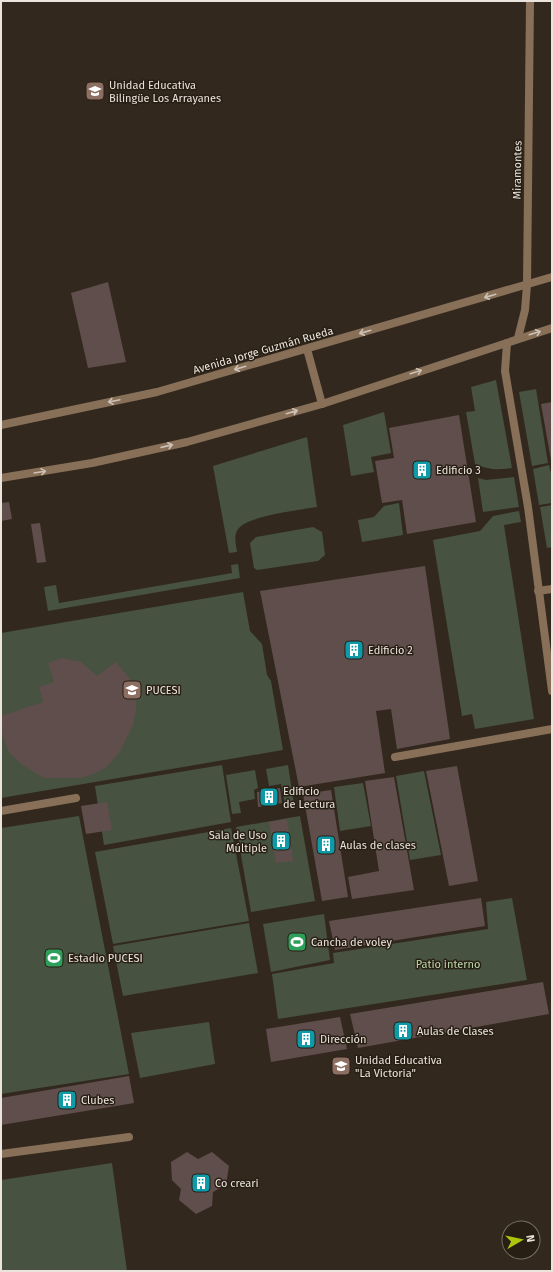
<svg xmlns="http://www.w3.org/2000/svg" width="553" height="1272" font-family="'Fira Sans',sans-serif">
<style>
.green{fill:#475241}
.building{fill:#604e4d}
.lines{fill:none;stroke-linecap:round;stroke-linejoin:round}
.lane{stroke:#876f58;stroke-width:8}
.street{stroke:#876f58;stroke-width:8}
.oneway{stroke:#cdc1b5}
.labels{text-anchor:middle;stroke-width:3;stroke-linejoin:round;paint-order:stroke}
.poi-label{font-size:11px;fill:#ebe4dd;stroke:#281f14;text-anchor:start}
.street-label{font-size:11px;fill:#ebe4dd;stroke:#281f14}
.park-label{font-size:11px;fill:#bad9ab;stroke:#281f14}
</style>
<rect width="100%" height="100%" fill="#32281d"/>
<!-- green -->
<g class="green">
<path d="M496 380 512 468C498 470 489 470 475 464L466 412 475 411 471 387Z"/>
<polygon points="536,389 548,463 532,466 519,392"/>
<polygon points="384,412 391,453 371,457 374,472 351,476 343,425"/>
<path d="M307 437 317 507C299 510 249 516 239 528 233 534 236 544 237 552L229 553 213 466Z"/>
<polygon points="549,465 552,478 552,503 539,505 533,469"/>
<polygon points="514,477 519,507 483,512 478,478 486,480"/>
<polygon points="399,503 403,535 362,542 358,520 374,517 384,506"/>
<polygon points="552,505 552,547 547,548 540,507"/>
<polygon points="519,511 521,522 504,525 534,719 475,729 472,714 462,716 433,540 480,531 493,516"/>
<polygon points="313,527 322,532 325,555 318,561 257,570 254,568 250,543 256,537"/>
<polygon points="238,564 240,578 48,611 44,587 56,585 59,603 232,573 231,565"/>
<polygon points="243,592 250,631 262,644 267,675 271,681 283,750 1,798 1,633"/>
<polygon points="222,765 231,822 104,845 95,786"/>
<polygon points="288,765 294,804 285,805 281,784 269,786 266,769"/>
<polygon points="255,770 258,788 254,790 255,799 239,802 241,813 232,814 226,775"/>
<polygon points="424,771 441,855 410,860 396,776"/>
<polygon points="363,783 371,826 340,831 334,787"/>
<polygon points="79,816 129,1074 1,1094 1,828"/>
<polygon points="300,816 315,901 251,912 236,827"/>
<polygon points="231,828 249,921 113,944 95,852"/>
<polygon points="512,898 527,980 278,1019 272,974 334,963 333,953 488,929 486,902"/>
<polygon points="324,914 330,960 271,972 263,924"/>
<polygon points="249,923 258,973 123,996 113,946"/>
<polygon points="209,1022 215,1064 140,1078 131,1033"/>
<polygon points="112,1163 127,1271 1,1271 1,1180"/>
</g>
<!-- building -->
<g class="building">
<polygon points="108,282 126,362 88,368 71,293"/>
<polygon points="552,402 552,460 551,460 541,404"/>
<polygon points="459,415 476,522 407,534 402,500 382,503 375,461 394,458 389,428"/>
<polygon points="9,502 12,519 1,521 1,503"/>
<polygon points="40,523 46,562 37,563 31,524"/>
<polygon points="425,566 450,739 397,749 391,709 376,711 385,773 299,787 260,591"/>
<polygon points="61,658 81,662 97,676 116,662 129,678 136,693 136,710 133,725 119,753 105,768 93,774 81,778 44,778 24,766 9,753 2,733 1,716 43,702 39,687 54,682 48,663"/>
<polygon points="457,766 478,881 449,886 426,771"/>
<polygon points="394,777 414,890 352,899 348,877 379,871 365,781"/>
<polygon points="280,788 282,803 258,807 257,792"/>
<polygon points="331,790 348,897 322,901 303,794"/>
<polygon points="107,802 112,830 86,834 81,806"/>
<polygon points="287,819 293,861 276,863 269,822"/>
<polygon points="481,898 485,926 335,950 329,921"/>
<polygon points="543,982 549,1014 358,1048 350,1014"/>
<polygon points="340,1017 347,1049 271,1062 266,1029"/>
<polygon points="129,1076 134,1103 1,1125 1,1098"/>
<polygon points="187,1152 198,1159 212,1152 229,1166 226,1185 213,1192 212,1206 196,1214 179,1200 181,1189 172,1180 171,1162"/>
</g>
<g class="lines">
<!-- lane -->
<g class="lane">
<polyline points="507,343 505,371 528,507 552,691"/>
<polyline points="538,591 552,589"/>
<polyline points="395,757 552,729"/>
<polyline points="1,811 76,798"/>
<polyline points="1,1154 129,1137"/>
</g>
<!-- street -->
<g class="street">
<polyline points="518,338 525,310 527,285 530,1"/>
<polyline points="307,349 322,404"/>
<polyline points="1,425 157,392 552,277"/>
<polyline points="1,478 92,463 187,442 322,404 552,328"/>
</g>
</g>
<!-- one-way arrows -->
<defs><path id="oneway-shaft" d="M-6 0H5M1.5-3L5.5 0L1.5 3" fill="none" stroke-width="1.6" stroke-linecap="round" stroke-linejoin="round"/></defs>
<g class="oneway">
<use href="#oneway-shaft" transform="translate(490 296) rotate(164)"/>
<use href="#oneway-shaft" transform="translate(365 332) rotate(164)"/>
<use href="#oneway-shaft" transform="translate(535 333) rotate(-17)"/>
<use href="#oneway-shaft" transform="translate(240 368) rotate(164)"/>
<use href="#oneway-shaft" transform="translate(416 372) rotate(-18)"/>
<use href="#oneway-shaft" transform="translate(114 401) rotate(168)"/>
<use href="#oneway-shaft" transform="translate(292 412) rotate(-16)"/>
<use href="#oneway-shaft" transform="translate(167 446) rotate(-13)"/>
<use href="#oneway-shaft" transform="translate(40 472) rotate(-9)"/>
</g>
<!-- icons -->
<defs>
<symbol id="school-square" viewBox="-11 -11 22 22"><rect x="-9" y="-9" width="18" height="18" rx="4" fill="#8d6e63" stroke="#281f14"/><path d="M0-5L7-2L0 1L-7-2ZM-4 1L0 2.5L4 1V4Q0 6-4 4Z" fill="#fff"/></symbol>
<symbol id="building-square" viewBox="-11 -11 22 22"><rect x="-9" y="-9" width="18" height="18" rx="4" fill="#0f9aa8" stroke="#281f14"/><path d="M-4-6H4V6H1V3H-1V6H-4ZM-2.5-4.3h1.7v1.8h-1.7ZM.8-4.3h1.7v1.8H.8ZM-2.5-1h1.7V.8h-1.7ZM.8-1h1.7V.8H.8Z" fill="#fff"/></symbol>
<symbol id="stadium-square" viewBox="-11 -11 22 22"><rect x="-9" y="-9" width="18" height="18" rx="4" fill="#2e9e5b" stroke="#281f14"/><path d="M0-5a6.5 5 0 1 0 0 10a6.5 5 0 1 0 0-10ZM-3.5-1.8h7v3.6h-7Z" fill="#fff"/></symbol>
</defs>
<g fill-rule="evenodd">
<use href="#school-square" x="84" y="80" width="22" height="22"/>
<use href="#building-square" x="411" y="459" width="22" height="22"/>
<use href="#building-square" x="343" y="639" width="22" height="22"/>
<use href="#school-square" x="121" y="679" width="22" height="22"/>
<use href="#building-square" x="258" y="786" width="22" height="22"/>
<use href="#building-square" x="270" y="830" width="22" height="22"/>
<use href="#building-square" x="315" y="834" width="22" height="22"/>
<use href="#stadium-square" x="286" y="931" width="22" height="22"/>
<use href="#stadium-square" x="43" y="947" width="22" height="22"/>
<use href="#building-square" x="392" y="1020" width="22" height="22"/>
<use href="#building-square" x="295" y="1028" width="22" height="22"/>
<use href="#school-square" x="330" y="1055" width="22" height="22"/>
<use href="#building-square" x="56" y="1089" width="22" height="22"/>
<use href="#building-square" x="190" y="1172" width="22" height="22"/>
</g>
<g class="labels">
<!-- poi labels -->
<g class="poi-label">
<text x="109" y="89">Unidad Educativa<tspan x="109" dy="13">Bilingüe Los Arrayanes</tspan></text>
<text x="436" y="474">Edificio 3</text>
<text x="368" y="654">Edificio 2</text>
<text x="146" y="694">PUCESI</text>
<text x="283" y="795">Edificio<tspan x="283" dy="13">de Lectura</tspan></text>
<text x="267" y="839" text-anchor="end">Sala de Uso<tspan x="267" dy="13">Múltiple</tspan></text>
<text x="340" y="849">Aulas de clases</text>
<text x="311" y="946">Cancha de voley</text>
<text x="68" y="962">Estadio PUCESI</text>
<text x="417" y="1035">Aulas de Clases</text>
<text x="320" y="1043">Dirección</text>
<text x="355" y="1064">Unidad Educativa<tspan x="355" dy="13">"La Victoria"</tspan></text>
<text x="81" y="1104">Clubes</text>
<text x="215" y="1187">Co creari</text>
</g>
<!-- street labels -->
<g class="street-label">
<text transform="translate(517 170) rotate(-89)" y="4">Miramontes</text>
<text transform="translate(263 350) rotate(-16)" y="4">Avenida Jorge Guzmán Rueda</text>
</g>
<!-- park labels -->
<g class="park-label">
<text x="448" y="968">Patio interno</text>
</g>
</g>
<!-- border -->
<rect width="553" height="1272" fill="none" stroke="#ebe4dd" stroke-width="4"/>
<!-- north arrow -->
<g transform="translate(521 1240) rotate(81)"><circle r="19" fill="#281f14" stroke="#766e64"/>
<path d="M0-3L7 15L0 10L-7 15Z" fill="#adc60d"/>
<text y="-6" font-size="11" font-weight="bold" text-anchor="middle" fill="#ebe4dd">N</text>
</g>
</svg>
